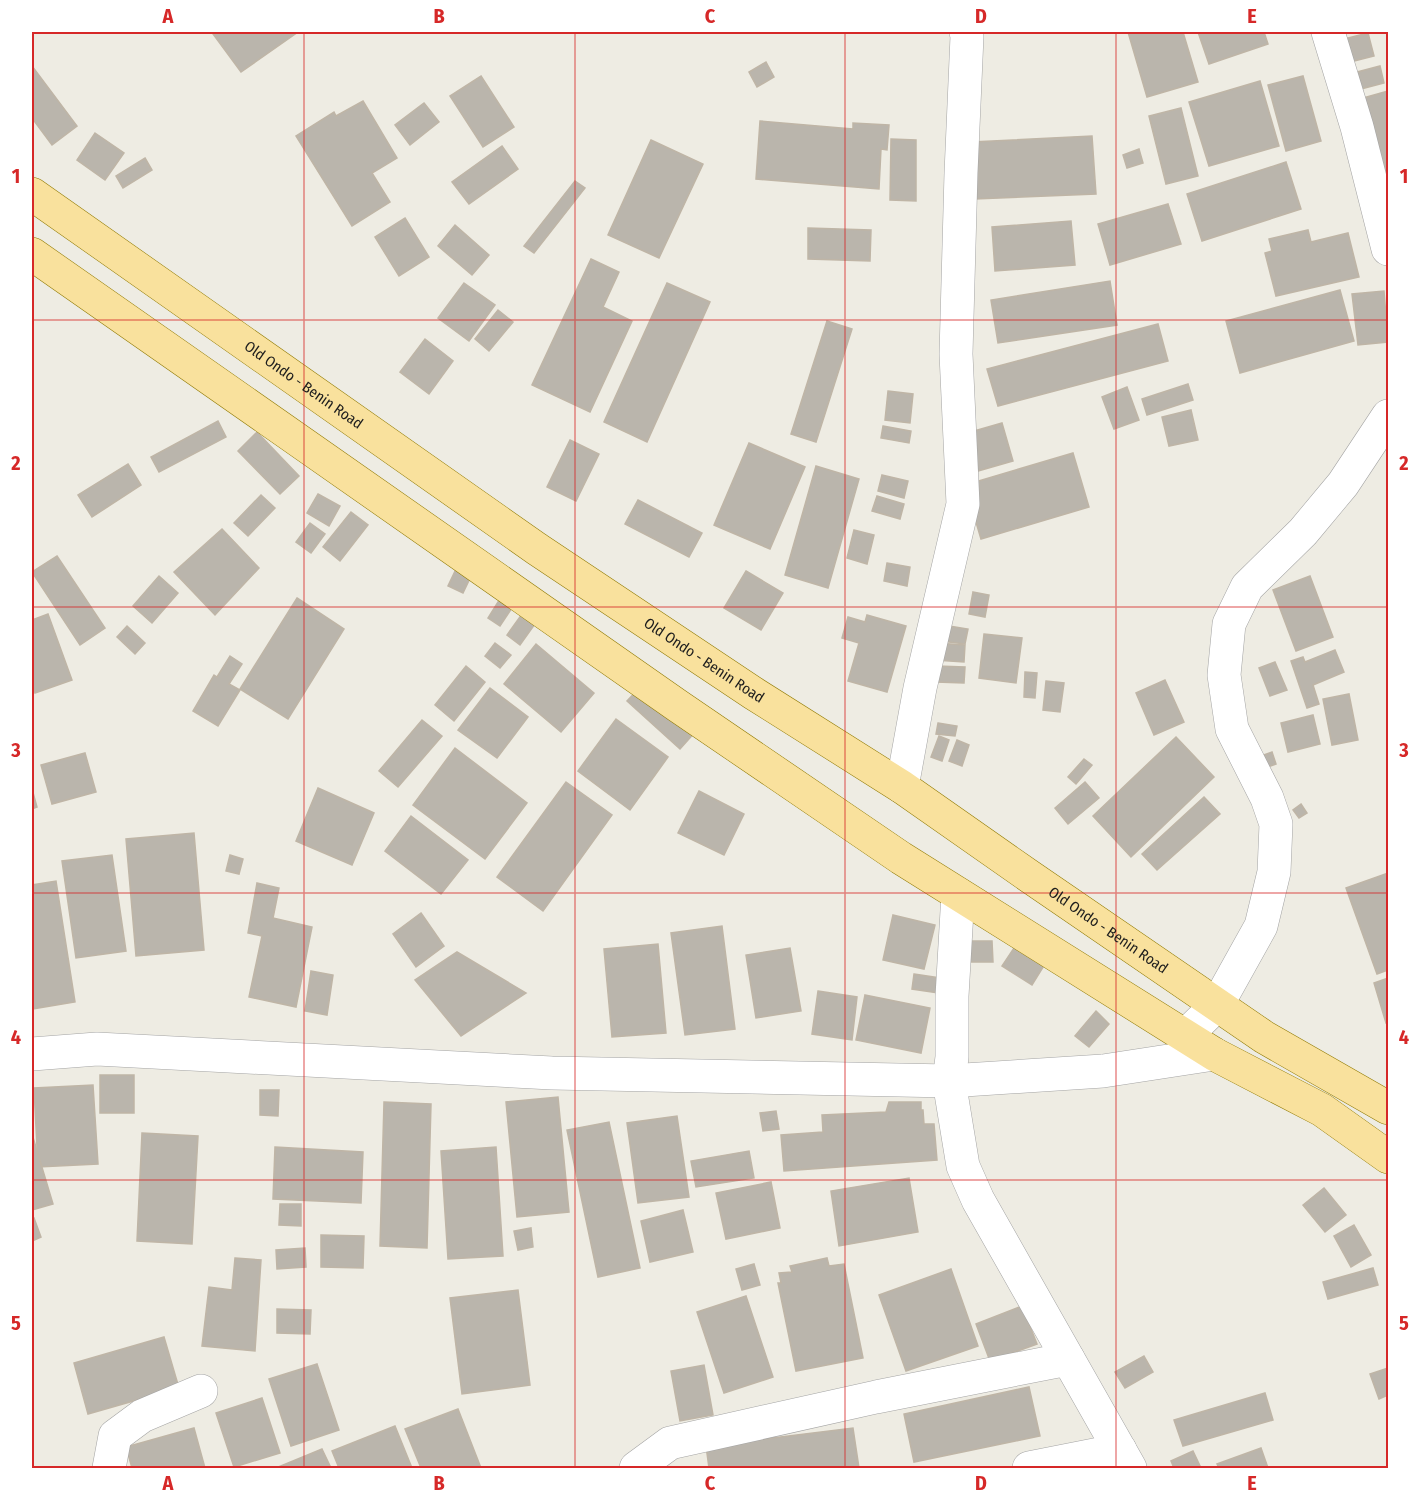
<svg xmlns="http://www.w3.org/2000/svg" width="1420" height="1500" font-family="'Fira Sans Condensed',sans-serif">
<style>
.building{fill:#bab5ac;stroke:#bfb5a6;stroke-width:1.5}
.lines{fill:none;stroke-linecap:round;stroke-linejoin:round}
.minor-casing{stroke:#a4a4a4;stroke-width:34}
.primary-casing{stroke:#917b05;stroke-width:34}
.minor{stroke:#fff;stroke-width:33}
.primary{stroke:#f9e19d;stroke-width:33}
.grid{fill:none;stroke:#d62828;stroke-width:1.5;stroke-opacity:0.55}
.labels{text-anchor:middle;stroke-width:6;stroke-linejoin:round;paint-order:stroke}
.street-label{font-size:15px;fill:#1d1d1d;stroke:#fff}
.neatline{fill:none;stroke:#d62828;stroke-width:2}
.grid-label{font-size:20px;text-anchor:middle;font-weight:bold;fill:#d62828}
</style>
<rect width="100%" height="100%" fill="#eeece3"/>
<!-- building -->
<g class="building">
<polygon points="216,32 298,32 241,72 213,34"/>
<polygon points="1128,32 1183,32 1198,82 1147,97"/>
<polygon points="1198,32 1264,32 1268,44 1209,64"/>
<polygon points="1368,33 1374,56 1350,62 1344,39"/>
<polygon points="766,62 774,77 757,87 749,72"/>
<polygon points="32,66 77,126 52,145 32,118"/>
<polygon points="1380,66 1384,83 1357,90 1353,73"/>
<polygon points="481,76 514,127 483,147 450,96"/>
<polygon points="1303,76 1321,141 1286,151 1268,85"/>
<polygon points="1260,81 1279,146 1209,166 1189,102"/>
<polygon points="1388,91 1388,193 1363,98"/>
<polygon points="363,101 397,158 372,173 390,202 352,226 296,136 334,112 336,116"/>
<polygon points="424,103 439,122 410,145 395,125"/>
<polygon points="1181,108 1198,176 1166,184 1149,116"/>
<polygon points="760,121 853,129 853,123 889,125 887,150 881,149 879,189 756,179"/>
<polygon points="95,133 124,153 105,180 77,160"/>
<polygon points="1092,136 1096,194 975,199 972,142"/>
<polygon points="891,139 916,140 916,201 890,200"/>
<polygon points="651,140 703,164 659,258 608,235"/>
<polygon points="502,146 518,169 469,204 452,182"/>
<polygon points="1139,149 1143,163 1127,168 1123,155"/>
<polygon points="145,158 152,170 123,188 116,176"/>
<polygon points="1286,162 1301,209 1202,241 1187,194"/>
<polygon points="575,181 585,188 534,253 524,246"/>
<polygon points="1168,204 1181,244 1110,265 1098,224"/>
<polygon points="405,218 429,257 399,276 375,237"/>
<polygon points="1071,221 1075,265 995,271 992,227"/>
<polygon points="455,225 489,255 472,275 438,246"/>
<polygon points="808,228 871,230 870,261 808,259"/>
<polygon points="1308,230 1311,242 1348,233 1359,277 1276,296 1265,253 1272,251 1269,239"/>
<polygon points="591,259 619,272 603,307 632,321 590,412 532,385"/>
<polygon points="1110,281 1117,325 998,343 991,300"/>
<polygon points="464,283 495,305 469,341 438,318"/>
<polygon points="667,283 710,302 647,442 604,422"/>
<polygon points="1340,290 1354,341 1240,373 1226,321"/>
<polygon points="1384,291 1388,342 1358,345 1352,294"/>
<polygon points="498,310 513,322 489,351 475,339"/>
<polygon points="827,321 852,329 816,442 791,434"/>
<polygon points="1158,324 1168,361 998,406 987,369"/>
<polygon points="425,339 453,361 429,394 400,372"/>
<polygon points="1188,384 1193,400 1147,415 1142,399"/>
<polygon points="1127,387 1139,420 1114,429 1102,397"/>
<polygon points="888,391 913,394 910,423 885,420"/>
<polygon points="1191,410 1198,440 1169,446 1162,417"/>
<polygon points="218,421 226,437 159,472 151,457"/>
<polygon points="1002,423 1013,461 978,471 967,433"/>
<polygon points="883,426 911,431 909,443 881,438"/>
<polygon points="257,432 299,476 280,494 238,451"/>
<polygon points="570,440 599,454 576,501 547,487"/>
<polygon points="749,443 805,467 770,549 714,525"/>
<polygon points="1073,453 1089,507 981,539 965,485"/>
<polygon points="128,464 141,485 92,517 78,495"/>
<polygon points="816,466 859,479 828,588 785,575"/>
<polygon points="882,475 908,481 904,498 878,491"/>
<polygon points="318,494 340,506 329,526 307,513"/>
<polygon points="261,495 275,508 248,536 234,523"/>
<polygon points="877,496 904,504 900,519 872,511"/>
<polygon points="638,500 702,533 689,557 625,524"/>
<polygon points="351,512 368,525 340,561 323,547"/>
<polygon points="310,523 325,534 311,553 296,542"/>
<polygon points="222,529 259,568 215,615 174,572"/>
<polygon points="854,530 874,535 867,564 847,558"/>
<polygon points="57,556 105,628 80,645 32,572"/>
<polygon points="887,563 910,567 907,586 884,581"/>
<polygon points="457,567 472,574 463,593 448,586"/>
<polygon points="746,571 783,593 761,630 724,608"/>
<polygon points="159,576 178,593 152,623 133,606"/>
<polygon points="1310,576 1333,637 1296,651 1273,590"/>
<polygon points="973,592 989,595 985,617 969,614"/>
<polygon points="503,594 516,602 500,626 488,618"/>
<polygon points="297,598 344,629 288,719 240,689"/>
<polygon points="527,607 540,617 520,645 507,635"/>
<polygon points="48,614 72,680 35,693 32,684 32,620"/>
<polygon points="867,615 906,626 887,692 848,681 859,643 842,638 848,617 865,622"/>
<polygon points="943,625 968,629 965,644 941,641"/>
<polygon points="127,626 145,643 135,654 117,637"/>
<polygon points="984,634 1022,638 1016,683 979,678"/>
<polygon points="495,643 511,655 500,668 485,656"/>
<polygon points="936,643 965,645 964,662 935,660"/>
<polygon points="536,644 594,693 561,732 504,684"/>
<polygon points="1335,650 1344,672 1313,685 1319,704 1307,708 1291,661 1303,657 1305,662"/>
<polygon points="230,656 242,664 229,684 240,690 218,726 193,711 214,675 217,677"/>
<polygon points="1275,662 1287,690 1270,696 1259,668"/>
<polygon points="466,666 485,682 454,721 435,705"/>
<polygon points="937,666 965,667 964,683 936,682"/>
<polygon points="1025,672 1037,673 1035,698 1024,697"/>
<polygon points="1165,680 1184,722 1154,735 1136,693"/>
<polygon points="1046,681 1064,683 1060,712 1043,710"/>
<polygon points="644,683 696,731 680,749 627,701"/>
<polygon points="490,688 528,717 497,758 458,730"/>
<polygon points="1349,694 1358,740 1332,745 1323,699"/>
<polygon points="1313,715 1320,744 1288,752 1281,723"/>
<polygon points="616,719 668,757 630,810 578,771"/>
<polygon points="422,720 442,736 398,787 379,771"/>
<polygon points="938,723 957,726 955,736 936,734"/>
<polygon points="939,736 949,740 942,761 931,757"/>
<polygon points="1176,737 1214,777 1131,857 1093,816"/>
<polygon points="957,740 969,745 962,766 949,761"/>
<polygon points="455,748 527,803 485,859 413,805"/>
<polygon points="1272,752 1276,764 1265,768 1261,756"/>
<polygon points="85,753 96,792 52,804 41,765"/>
<polygon points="1084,759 1092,765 1076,784 1068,777"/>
<polygon points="566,782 612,815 543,911 497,877"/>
<polygon points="1085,782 1099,798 1068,824 1055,808"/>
<polygon points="318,788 374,813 352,865 296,841"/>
<polygon points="32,789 37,807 32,809"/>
<polygon points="699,791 744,814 724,855 678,833"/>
<polygon points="1204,797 1220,814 1157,870 1142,854"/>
<polygon points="1301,804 1307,813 1299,818 1293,810"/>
<polygon points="411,816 468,860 441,894 385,851"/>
<polygon points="194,833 204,950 136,956 126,839"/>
<polygon points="112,855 126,951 76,958 62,861"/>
<polygon points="230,855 243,859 239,874 226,871"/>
<polygon points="1388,873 1388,970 1377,974 1346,888"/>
<polygon points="56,881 75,1002 32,1009 32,885"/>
<polygon points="257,883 279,888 273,918 312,927 296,1007 249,997 262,936 248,933"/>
<polygon points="421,913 444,946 416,967 393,934"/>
<polygon points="893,915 935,925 924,969 883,960"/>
<polygon points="722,926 735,1029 685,1035 671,933"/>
<polygon points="966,941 992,941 993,962 966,962"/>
<polygon points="658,944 666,1033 612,1037 604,949"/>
<polygon points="1016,945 1045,964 1032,985 1002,966"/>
<polygon points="790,948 801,1011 756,1018 746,955"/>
<polygon points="457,952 526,993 461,1036 415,980"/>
<polygon points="311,971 333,975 327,1015 305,1011"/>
<polygon points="914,974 940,978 938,993 912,989"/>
<polygon points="1388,978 1388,1022 1386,1023 1374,983"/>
<polygon points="818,991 857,997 852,1040 812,1034"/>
<polygon points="865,995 930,1008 921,1053 856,1040"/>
<polygon points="1096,1011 1109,1024 1089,1047 1075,1036"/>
<rect x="100" y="1075" width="34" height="38"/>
<polygon points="93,1085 98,1164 38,1167 34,1088"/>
<polygon points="260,1090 279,1090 278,1116 260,1115"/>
<polygon points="558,1097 569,1212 517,1217 506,1102"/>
<polygon points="384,1102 431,1104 427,1248 380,1246"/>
<polygon points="889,1102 921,1102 921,1110 923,1110 924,1124 934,1124 937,1160 784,1171 781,1135 823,1132 822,1115 886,1112"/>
<polygon points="776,1111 779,1129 763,1131 760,1113"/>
<polygon points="677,1116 689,1197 638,1203 627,1123"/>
<polygon points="609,1122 640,1268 598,1277 567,1130"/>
<polygon points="142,1133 198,1136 192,1244 137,1241"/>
<polygon points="32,1134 53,1204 32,1210"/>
<polygon points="275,1147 363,1152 361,1203 273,1199"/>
<polygon points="496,1147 503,1256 448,1259 441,1151"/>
<polygon points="749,1151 754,1178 696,1187 691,1161"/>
<polygon points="909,1178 918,1232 839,1246 831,1191"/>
<polygon points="771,1182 780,1228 726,1239 716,1193"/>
<polygon points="1324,1188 1346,1215 1325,1232 1303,1205"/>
<polygon points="280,1204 301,1204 301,1226 279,1225"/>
<polygon points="683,1210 693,1252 650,1262 641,1221"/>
<polygon points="34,1218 41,1237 32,1241 32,1219"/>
<polygon points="1354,1225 1371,1255 1351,1267 1334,1236"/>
<polygon points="531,1228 533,1247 518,1250 514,1231"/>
<polygon points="321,1235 364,1236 363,1268 321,1267"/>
<polygon points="305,1248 306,1267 277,1269 276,1250"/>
<polygon points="235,1258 261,1260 255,1351 202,1346 209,1287 232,1290"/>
<polygon points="827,1258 829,1266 844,1264 863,1358 796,1371 778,1283 781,1283 779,1273 792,1272 790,1266"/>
<polygon points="754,1264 760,1285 742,1290 736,1269"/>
<polygon points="1373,1268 1378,1285 1328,1299 1323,1282"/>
<polygon points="951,1269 978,1346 906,1371 879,1295"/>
<polygon points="518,1290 530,1385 462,1394 450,1298"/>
<polygon points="746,1296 773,1377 724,1393 697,1312"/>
<polygon points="1022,1306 1037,1344 990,1361 976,1324"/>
<polygon points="277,1309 311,1310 310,1334 277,1333"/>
<polygon points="164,1337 179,1388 88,1414 74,1363"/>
<polygon points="1144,1356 1153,1372 1125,1388 1115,1372"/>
<polygon points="317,1364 339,1430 291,1446 269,1379"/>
<polygon points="704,1365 713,1415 680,1421 671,1371"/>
<polygon points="1388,1368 1388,1395 1379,1399 1370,1374"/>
<polygon points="1029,1387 1040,1436 914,1462 904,1414"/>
<polygon points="1265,1393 1273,1420 1183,1446 1174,1420"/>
<polygon points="262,1398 280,1453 234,1467 216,1413"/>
<polygon points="458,1409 481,1468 421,1468 405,1429"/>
<polygon points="395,1426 412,1468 339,1468 332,1451"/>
<polygon points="194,1428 205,1468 132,1468 126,1447"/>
<polygon points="853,1428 859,1468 709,1468 706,1446"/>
<polygon points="1261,1448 1268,1468 1219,1468 1217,1464"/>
<polygon points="322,1449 331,1468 276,1468"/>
<polygon points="1193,1451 1201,1468 1174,1468 1171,1461"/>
</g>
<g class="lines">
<defs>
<g id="minor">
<polyline points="1328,32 1357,127 1388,249"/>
<polyline points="902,787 920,688 963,504 956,354 961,173 967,36 966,32"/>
<polyline points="958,894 952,996 952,1057 949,1081 963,1166 978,1200 1130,1468"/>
<polyline points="1185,1036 1217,1005 1261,926 1274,872 1276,824 1267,798 1232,729 1224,675 1229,624 1247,587 1303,532 1343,484 1388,416"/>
<polyline points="32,1054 97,1049 552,1073 949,1081 1103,1071 1214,1054"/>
<polyline points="109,1468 115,1436 142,1416 201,1391"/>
<polyline points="636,1468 670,1443 876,1397 1068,1359"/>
<polyline points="1029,1468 1120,1450"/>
</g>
<g id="primary">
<path id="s1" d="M32 194 537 549 753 693 902 787 1029 876 1264 1037 1388 1108"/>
<polyline points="32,254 678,706 901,858 1214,1054 1322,1110 1388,1157"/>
</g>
</defs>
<!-- minor casing -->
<use href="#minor" class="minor-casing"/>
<!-- primary casing -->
<use href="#primary" class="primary-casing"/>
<!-- minor -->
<use href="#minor" class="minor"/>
<!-- primary -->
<use href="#primary" class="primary"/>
</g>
<!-- grid -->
<path class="grid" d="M304 32V1468M575 32V1468M845 32V1468M1116 32V1468M32 320H1388M32 607H1388M32 893H1388M32 1180H1388"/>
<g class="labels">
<!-- street labels -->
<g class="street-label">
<text dy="5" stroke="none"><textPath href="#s1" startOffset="332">Old Ondo - Benin Road</textPath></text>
<text dy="5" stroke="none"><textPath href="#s1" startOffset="818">Old Ondo - Benin Road</textPath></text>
<text dy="5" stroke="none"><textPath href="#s1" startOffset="1304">Old Ondo - Benin Road</textPath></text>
</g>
</g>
<!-- border -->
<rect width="1420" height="1500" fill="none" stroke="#ffffff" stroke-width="66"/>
<rect x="33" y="33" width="1354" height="1434" class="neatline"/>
<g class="grid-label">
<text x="168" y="23">A</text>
<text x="439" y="23">B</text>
<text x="710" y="23">C</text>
<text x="981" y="23">D</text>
<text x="1252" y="23">E</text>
<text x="16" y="183">1</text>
<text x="1404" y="183">1</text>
<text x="16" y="470">2</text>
<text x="1404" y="470">2</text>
<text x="16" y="757">3</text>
<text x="1404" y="757">3</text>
<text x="16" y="1044">4</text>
<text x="1404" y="1044">4</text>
<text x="16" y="1330">5</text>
<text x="1404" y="1330">5</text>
<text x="168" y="1490">A</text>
<text x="439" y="1490">B</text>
<text x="710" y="1490">C</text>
<text x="981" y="1490">D</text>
<text x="1252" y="1490">E</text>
</g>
</svg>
